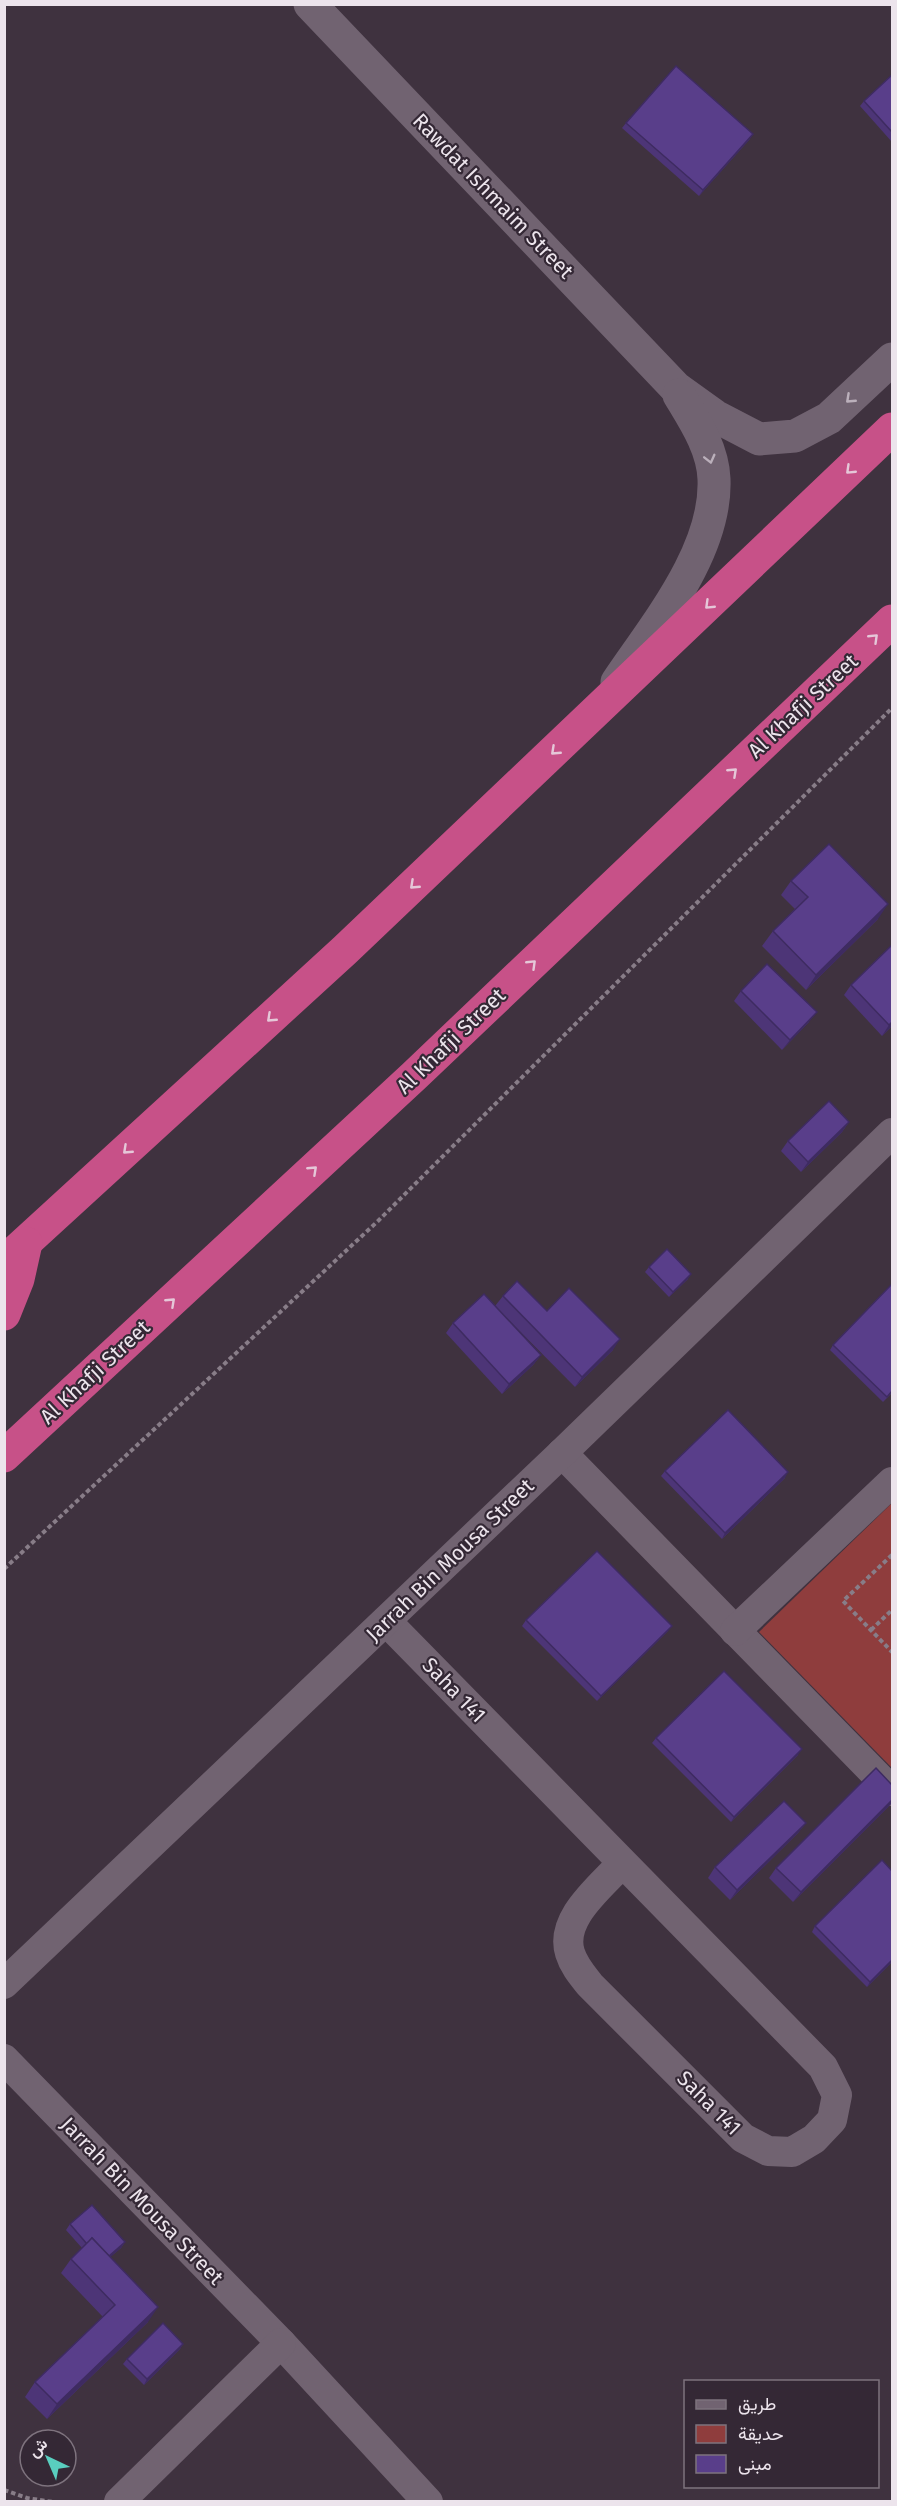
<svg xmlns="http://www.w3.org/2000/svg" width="897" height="2506" font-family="'Fira Sans',Vazirmatn,sans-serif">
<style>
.green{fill:#8f3d3d}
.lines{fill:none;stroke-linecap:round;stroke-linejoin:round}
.path{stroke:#887d88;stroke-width:4;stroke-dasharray:4.5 3;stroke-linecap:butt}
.street{stroke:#716371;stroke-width:30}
.secondary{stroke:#716371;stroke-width:33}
.highway{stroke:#c75188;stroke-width:33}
.wall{fill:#4d3577}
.shaded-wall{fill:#3e2b61}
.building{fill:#593e8a;stroke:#3e2b61;stroke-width:1.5}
.oneway{stroke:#bbb0bb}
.oneway2{stroke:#e5c7d8}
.labels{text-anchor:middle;stroke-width:4.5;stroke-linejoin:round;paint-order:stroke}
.street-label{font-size:21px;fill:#ece4ec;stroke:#342835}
</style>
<rect width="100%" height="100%" fill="#3f323f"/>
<!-- green -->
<polygon class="green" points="892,1503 892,1768 759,1632"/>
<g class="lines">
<!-- path -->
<g class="path">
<polyline points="892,1555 843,1601 892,1652"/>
<polyline points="4,1569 378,1221 892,708"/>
<polyline points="871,1630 892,1610"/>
<polyline points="4,2490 27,2498 53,2502"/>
</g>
<!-- street -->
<g class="street">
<polyline points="562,1453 892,1791"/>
<path d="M386 1621 823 2067 837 2095 832 2120 814 2139 792 2152 768 2151 743 2138 590 1985C582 1975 574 1966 570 1953 559 1918 602 1886 622 1863"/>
<polyline points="735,1631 892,1482"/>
<polyline points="4,1984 562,1453 892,1133"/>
<polyline points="4,2059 281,2343 428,2502"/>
<polyline points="119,2502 281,2343"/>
</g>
<!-- secondary -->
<g class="secondary">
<polyline points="310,4 676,388 715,416 759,439 795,436 829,418 892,359"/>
<path d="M617 682C656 624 717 551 714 479 713 448 694 420 679 395"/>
</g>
<!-- highway -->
<g class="highway">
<polyline points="4,1262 345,950 892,429"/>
<polyline points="4,1314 18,1279 26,1243"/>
<polyline points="4,1456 414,1076 892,621"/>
</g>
</g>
<!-- wall -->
<g class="wall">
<polygon points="892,75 892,142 860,106 864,101"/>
<polygon points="626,123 750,139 699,196 622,128"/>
<polygon points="791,881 878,919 806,990 762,946 773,931 795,909 781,895"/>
<polygon points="851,985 892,1026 882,1036 844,995"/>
<polygon points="741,991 809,1022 782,1050 734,1001"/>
<polygon points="849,1122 842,1132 801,1172 781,1151 788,1141"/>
<polygon points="649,1267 688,1279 669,1297 645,1272"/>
<polygon points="503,1296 547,1311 613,1350 575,1387 495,1306"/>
<polygon points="453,1323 541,1355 533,1365 502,1394 446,1333"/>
<polygon points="833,1345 892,1393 883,1402 830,1350"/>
<polygon points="665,1471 785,1478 722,1539 661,1476"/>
<polygon points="526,1620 668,1631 597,1701 522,1626"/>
<polygon points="656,1738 798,1755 731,1822 652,1743"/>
<polygon points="892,1785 892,1803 793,1902 769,1878 776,1868"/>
<polygon points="806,1823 798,1833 730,1900 708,1878 715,1867"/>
<polygon points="815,1926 892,1962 867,1987 812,1932"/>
<polygon points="70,2224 125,2242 121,2248 110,2257 148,2322 47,2419 25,2397 35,2382 103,2317 61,2273 71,2259 82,2248 66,2230"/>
<polygon points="183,2344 180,2349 144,2385 123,2364 127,2359"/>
</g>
<!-- shaded-wall -->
<g class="shaded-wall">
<polygon points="753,134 750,139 699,196 703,190"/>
<polygon points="888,904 878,919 806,990 816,975"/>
<polygon points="817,1012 809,1022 782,1050 790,1040"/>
<polygon points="892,1022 892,1026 882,1036 889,1025"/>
<polygon points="849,1122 842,1132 801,1172 808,1162"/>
<polygon points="691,1274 688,1279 669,1297 673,1292"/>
<polygon points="620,1339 613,1350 575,1387 582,1377"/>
<polygon points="541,1355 533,1365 502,1394 509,1384"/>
<polygon points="788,1472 785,1478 722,1539 725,1533"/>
<polygon points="672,1626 668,1631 597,1701 601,1696"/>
<polygon points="802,1749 798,1755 731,1822 734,1817"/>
<polygon points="892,1800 892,1803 793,1902 801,1892"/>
<polygon points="806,1823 798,1833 730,1900 737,1890"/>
<polygon points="892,1960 892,1962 867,1987 870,1982"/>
<polygon points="125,2242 121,2248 99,2267 103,2262"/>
<polygon points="158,2307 148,2322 47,2419 57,2404"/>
<polygon points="183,2344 180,2349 144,2385 147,2379"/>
</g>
<!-- building -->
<g class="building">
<polygon points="676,66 753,134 703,190 626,123"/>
<polygon points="892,75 892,132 864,101"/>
<polygon points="829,844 888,904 816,975 773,931 808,897 791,881"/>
<polygon points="892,945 892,1022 889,1025 851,985"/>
<polygon points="767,964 817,1012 790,1040 741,991"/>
<polygon points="829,1101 849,1122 808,1162 788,1141"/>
<polygon points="667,1249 691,1274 673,1292 649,1267"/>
<polygon points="517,1281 547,1311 569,1288 620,1339 582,1377 503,1296"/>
<polygon points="892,1284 892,1391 887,1397 833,1345"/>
<polygon points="484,1294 541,1355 509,1384 453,1323"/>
<polygon points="728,1410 788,1472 725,1533 665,1471"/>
<polygon points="597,1551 672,1626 601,1696 526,1620"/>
<polygon points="724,1671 802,1749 734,1817 656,1738"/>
<polygon points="876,1768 892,1785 892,1800 801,1892 776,1868"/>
<polygon points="784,1801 806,1823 737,1890 715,1867"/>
<polygon points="882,1860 892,1871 892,1960 870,1982 815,1926"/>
<polygon points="92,2205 125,2242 109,2256 92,2238 87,2244 70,2224"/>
<polygon points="92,2238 158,2307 57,2404 35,2382 115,2305 71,2259"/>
<polygon points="163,2323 183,2344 147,2379 127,2359"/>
</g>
<!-- one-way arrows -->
<defs><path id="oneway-chevron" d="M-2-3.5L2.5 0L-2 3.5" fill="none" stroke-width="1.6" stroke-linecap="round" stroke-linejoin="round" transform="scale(1.5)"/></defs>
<g class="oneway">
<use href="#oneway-chevron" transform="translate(850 399) rotate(137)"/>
<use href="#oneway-chevron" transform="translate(710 459) rotate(76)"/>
</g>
<g class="oneway2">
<use href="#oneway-chevron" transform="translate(850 470) rotate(136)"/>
<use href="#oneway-chevron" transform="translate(709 605) rotate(136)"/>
<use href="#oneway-chevron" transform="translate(874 638) rotate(-44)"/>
<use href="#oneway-chevron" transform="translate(555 751) rotate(137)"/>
<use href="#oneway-chevron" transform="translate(733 772) rotate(-43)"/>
<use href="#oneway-chevron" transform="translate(414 885) rotate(137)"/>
<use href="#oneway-chevron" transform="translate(532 964) rotate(-44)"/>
<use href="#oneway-chevron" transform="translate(271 1018) rotate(137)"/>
<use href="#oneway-chevron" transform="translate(127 1150) rotate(137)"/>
<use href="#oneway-chevron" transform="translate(313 1170) rotate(-43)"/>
<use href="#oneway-chevron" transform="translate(171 1302) rotate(-43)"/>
</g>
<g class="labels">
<!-- street labels -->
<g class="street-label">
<text transform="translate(493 196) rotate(46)" y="7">Rawdat Ishmaim Street</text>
<text transform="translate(803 706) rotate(-43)" y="7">Al Khafji Street</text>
<text transform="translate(451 1041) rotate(-44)" y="7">Al Khafji Street</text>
<text transform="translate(95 1372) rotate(-43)" y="7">Al Khafji Street</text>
<text transform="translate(450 1560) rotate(-44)" y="7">Jarrah Bin Mousa Street</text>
<text transform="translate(454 1690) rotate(46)" y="7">Saha 141</text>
<text transform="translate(709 2103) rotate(45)" y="7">Saha 141</text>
<text transform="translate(142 2201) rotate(46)" y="7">Jarrah Bin Mousa Street</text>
</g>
</g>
<!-- border -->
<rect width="897" height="2506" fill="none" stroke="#ece4ec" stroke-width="12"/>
<!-- legend -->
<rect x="684" y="2380" width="195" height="108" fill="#342835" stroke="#7e737e" stroke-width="1.5"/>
<rect x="696" y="2400" width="30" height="9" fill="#716371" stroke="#7e737e" stroke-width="1.5"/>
<text x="738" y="2410" font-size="18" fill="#ece4ec">طريق</text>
<rect x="696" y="2425" width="30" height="18" fill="#8f3d3d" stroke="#7e737e" stroke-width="1.5"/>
<text x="738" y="2440" font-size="18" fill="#ece4ec">حديقة</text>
<rect x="696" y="2455" width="30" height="18" fill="#593e8a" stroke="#7e737e" stroke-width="1.5"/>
<text x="738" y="2470" font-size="18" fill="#ece4ec">مبنى</text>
<!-- north arrow -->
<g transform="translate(48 2458) rotate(316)"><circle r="28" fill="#342835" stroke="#7e737e" stroke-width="1.5"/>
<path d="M0-4.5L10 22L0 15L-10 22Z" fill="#59cebf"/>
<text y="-9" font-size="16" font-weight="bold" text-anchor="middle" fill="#ece4ec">ش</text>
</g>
</svg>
